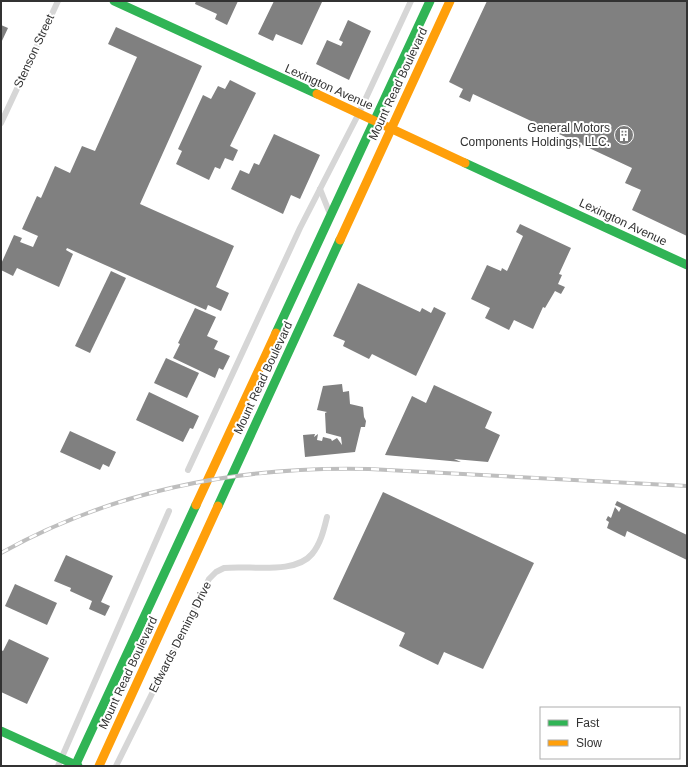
<svg xmlns="http://www.w3.org/2000/svg" width="688" height="767" font-family="Helvetica,sans-serif">
<style>
.building{fill:#808080}
.lines{fill:none;stroke-linecap:round;stroke-linejoin:round}
.street{stroke:#d6d6d6;stroke-width:6}
.fast{stroke:#30b455;stroke-width:9}
.slow{stroke:#ff9f0a;stroke-width:9}
.rail-casing{stroke:#bebebe;stroke-width:4}
.rail{stroke:#fff;stroke-width:2.5;stroke-dasharray:8;stroke-linecap:butt}
.labels{text-anchor:middle;stroke-width:4;stroke-linejoin:round;paint-order:stroke}
.street-label{font-size:12px;fill:#323232;stroke:#fff}
.poi-label{font-size:12px;fill:#323232;stroke:#fff;text-anchor:end}
</style>
<rect width="100%" height="100%" fill="#fff"/>
<!-- building -->
<g class="building">
<polygon points="196,1 238,1 227,25 215,19 217,14 195,4"/>
<polygon points="274,1 322,2 302,45 276,34 273,41 258,34"/>
<polygon points="487,1 687,1 687,236 632,210 641,190 625,183 632,168 473,94 470,102 459,97 463,89 449,82"/>
<polygon points="348,20 371,31 349,80 316,64 327,40 341,46 343,42 339,40"/>
<polygon points="1,25 8,28 1,43"/>
<polygon points="116,27 202,66 140,204 234,246 216,287 229,293 221,311 208,305 206,310 67,248 66,250 73,254 59,287 17,268 13,276 1,270 1,264 14,235 22,238 20,242 33,247 38,236 22,229 37,196 41,198 55,166 70,173 82,146 95,151 137,57 108,44"/>
<polygon points="230,80 256,93 230,146 238,150 233,161 225,158 220,169 215,167 209,180 176,164 182,151 178,149 203,95 211,99 218,86 225,89"/>
<polygon points="274,134 320,155 300,199 291,195 283,214 231,189 240,170 249,174 254,163 259,165"/>
<polygon points="520,224 571,248 559,274 562,275 558,284 565,287 561,294 555,291 545,308 543,307 533,329 514,320 509,330 485,318 490,308 471,299 487,265 501,271 502,268 507,271 523,236 516,232"/>
<polygon points="111,271 126,278 90,353 75,346"/>
<polygon points="358,283 420,312 422,308 431,313 434,307 446,313 416,376 372,354 369,359 343,346 345,341 333,336"/>
<polygon points="195,308 216,317 207,336 218,341 214,349 230,356 223,370 219,368 215,378 173,358 180,344 178,343"/>
<polygon points="166,358 199,373 187,398 154,383"/>
<polygon points="342,384 343,392 349,391 350,404 363,407 364,417 366,421 365,427 361,427 355,452 305,457 303,435 315,434 314,437 318,434 317,440 322,441 323,437 331,439 332,441 337,438 342,445 341,437 326,433 325,413 327,412 317,410 323,386"/>
<polygon points="434,385 492,412 485,428 500,435 488,462 454,459 461,462 385,455 412,396 426,403"/>
<polygon points="149,392 199,416 193,429 190,428 183,442 136,420"/>
<polygon points="70,431 116,452 109,467 103,464 100,470 60,452"/>
<polygon points="383,492 534,563 483,669 444,652 438,665 399,646 405,633 333,599"/>
<polygon points="617,501 687,535 687,560 627,531 625,537 607,528 609,522 606,520 608,516 611,518 615,507 619,512 621,508 615,505"/>
<polygon points="66,555 113,576 101,602 110,606 105,616 89,609 92,601 70,591 71,588 54,581"/>
<polygon points="15,584 57,603 47,625 5,606"/>
<polygon points="9,639 49,658 27,704 1,692 1,650 3,651"/>
</g>
<g class="lines">
<!-- street -->
<g class="street">
<polyline points="1,123 58,1"/>
<polyline points="320,189 330,214"/>
<polyline points="188,470 300,228 359,113 411,1"/>
<polyline points="58,766 169,511"/>
<path d="M116 766 209 579 216 572 224 568C249 565 295 575 312 554 321 543 324 529 327 517"/>
</g>
<!-- fast -->
<g class="fast">
<polyline points="114,1 317,94"/>
<polyline points="465,163 687,265"/>
<polyline points="276,333 430,1"/>
<polyline points="218,506 340,240"/>
<polyline points="1,731 78,766"/>
<polyline points="75,766 196,505"/>
</g>
<!-- slow -->
<g class="slow">
<polyline points="317,94 465,163"/>
<polyline points="340,240 450,1"/>
<polyline points="196,505 276,333"/>
<polyline points="99,766 218,506"/>
</g>
<defs>
<path id="rail" d="M1 553C114 490 241 466 369 469L687 486"/>
</defs>
<!-- rail casing -->
<use href="#rail" class="rail-casing"/>
<!-- rail -->
<use href="#rail" class="rail"/>
</g>
<!-- icons -->
<defs>
<symbol id="building-disc" viewBox="-11 -11 22 22"><circle r="9.5" fill="#7a7a7a" stroke="#fff"/><path d="M-4-6H4V6H1V3H-1V6H-4ZM-2.5-4.3h1.7v1.8h-1.7ZM.8-4.3h1.7v1.8H.8ZM-2.5-1h1.7V.8h-1.7ZM.8-1h1.7V.8H.8Z" fill="#fff"/></symbol>
</defs>
<g fill-rule="evenodd">
<use href="#building-disc" x="613" y="124" width="22" height="22"/>
</g>
<g class="labels">
<!-- street labels -->
<g class="street-label">
<text transform="translate(34 51) rotate(-65)" y="4">Stenson Street</text>
<text transform="translate(398 84) rotate(-65)" y="4">Mount Read Boulevard</text>
<text transform="translate(329 87) rotate(24)" y="4">Lexington Avenue</text>
<text transform="translate(623 222) rotate(25)" y="4">Lexington Avenue</text>
<text transform="translate(263 378) rotate(-65)" y="4">Mount Read Boulevard</text>
<text transform="translate(180 637) rotate(-63)" y="4">Edwards Deming Drive</text>
<text transform="translate(128 673) rotate(-65)" y="4">Mount Read Boulevard</text>
</g>
<!-- poi labels -->
<g class="poi-label">
<text x="610" y="132">General Motors<tspan x="610" dy="14">Components Holdings, LLC.</tspan></text>
</g>
</g>
<!-- border -->
<rect width="688" height="767" fill="none" stroke="#323232" stroke-width="4"/>
<!-- legend -->
<rect x="540" y="707" width="140" height="52" fill="#ffffff" stroke="#adadad"/>
<rect x="548" y="720" width="20" height="6" fill="#30b455" stroke="#adadad"/>
<text x="576" y="727" font-size="12" fill="#323232">Fast</text>
<rect x="548" y="740" width="20" height="6" fill="#ff9f0a" stroke="#adadad"/>
<text x="576" y="747" font-size="12" fill="#323232">Slow</text>
</svg>
